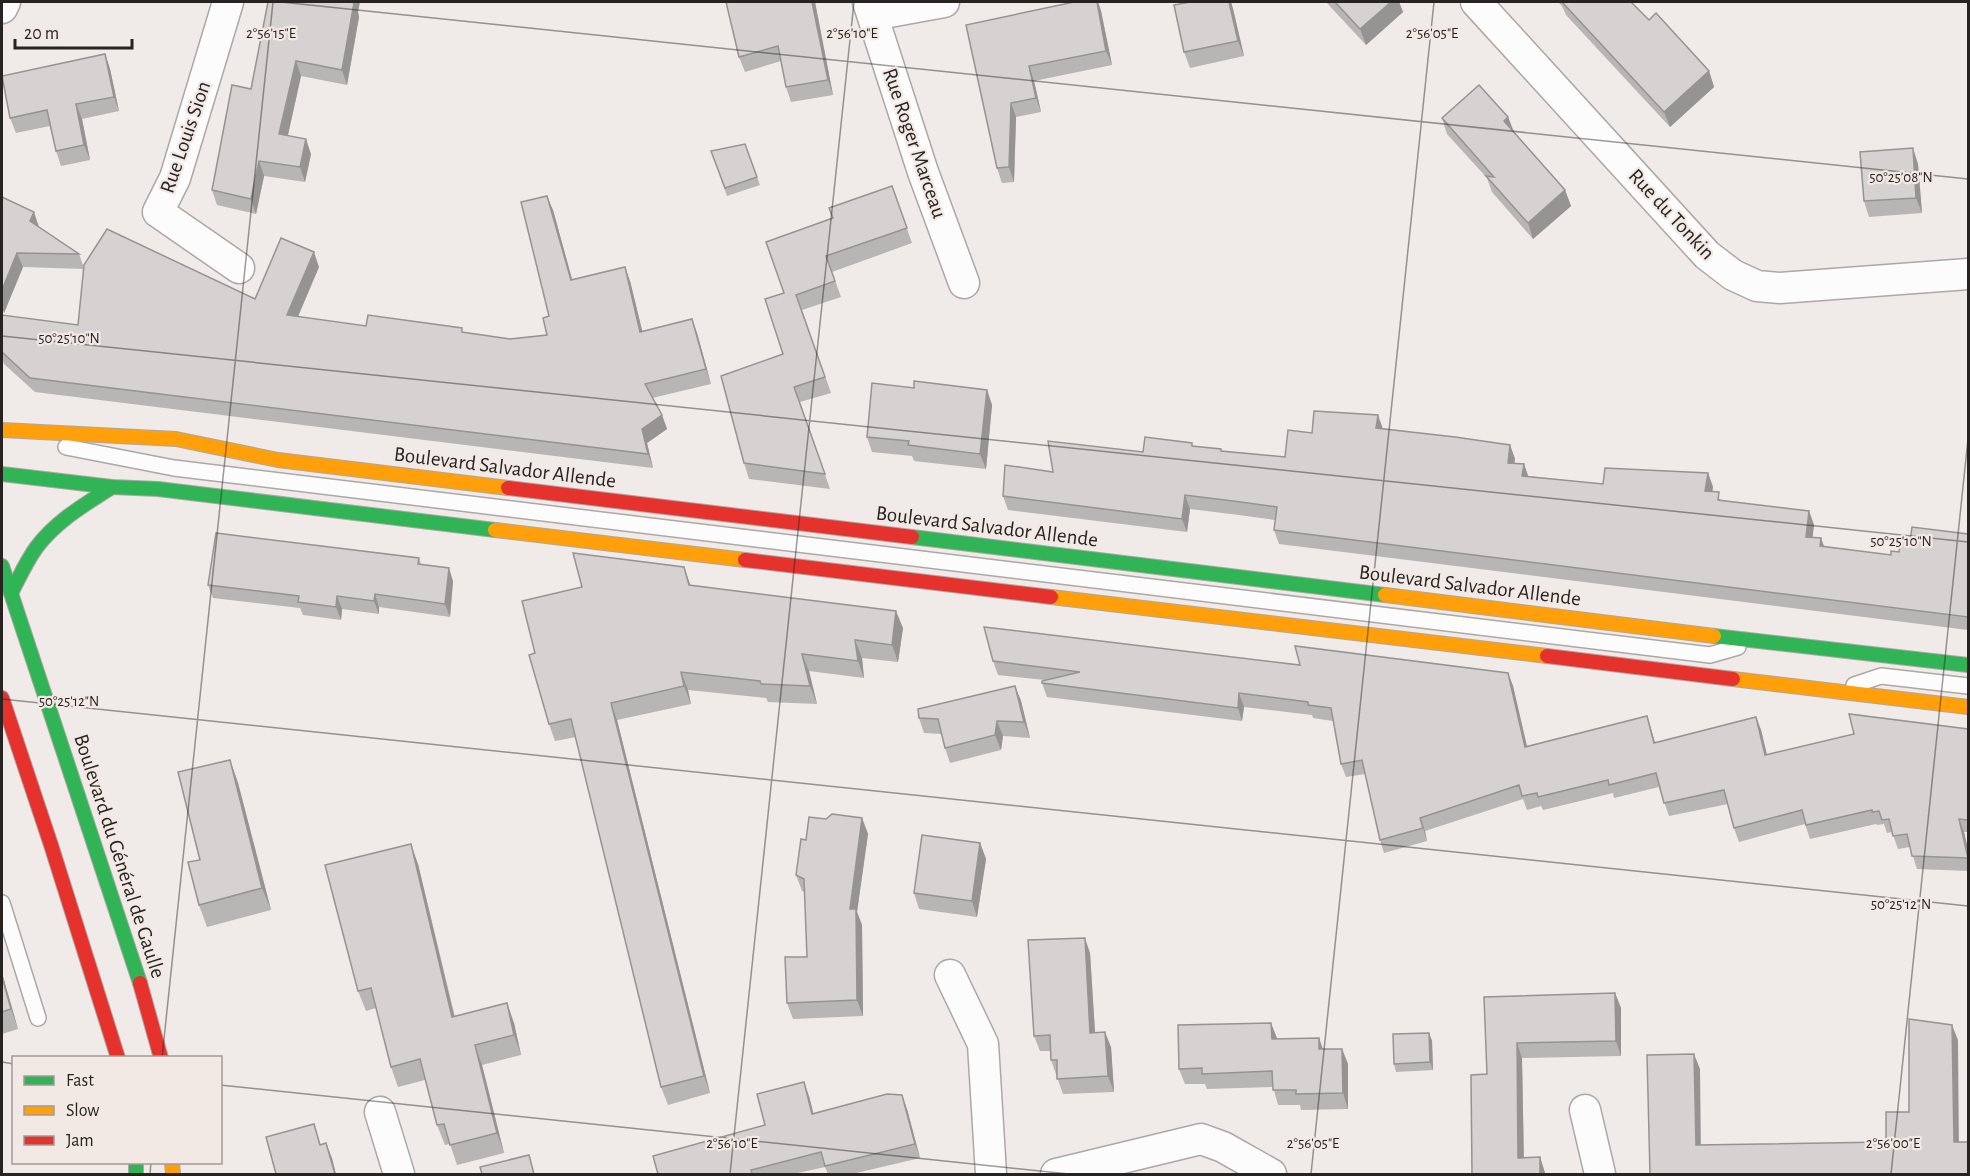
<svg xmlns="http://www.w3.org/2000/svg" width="1970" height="1176" font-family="'Alegreya Sans',sans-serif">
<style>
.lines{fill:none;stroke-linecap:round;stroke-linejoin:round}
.lane-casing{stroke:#aca8a6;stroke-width:18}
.street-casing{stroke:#aca8a6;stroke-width:33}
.fast-casing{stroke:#aca8a6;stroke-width:16}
.slow-casing{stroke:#aca8a6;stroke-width:16}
.jam-casing{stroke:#aca8a6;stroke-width:16}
.lane{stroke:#fdfcfc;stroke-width:15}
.street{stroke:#fdfcfc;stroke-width:30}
.fast{stroke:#30b455;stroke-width:14}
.slow{stroke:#ff9f0a;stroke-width:14}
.jam{stroke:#e5322d;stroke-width:14}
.wall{fill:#b8b5b5}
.shaded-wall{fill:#969393}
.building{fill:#d6d2d2;stroke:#969393;stroke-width:1.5}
.ticks{fill:none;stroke:#262321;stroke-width:1.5;stroke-opacity:0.45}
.labels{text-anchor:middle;stroke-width:4.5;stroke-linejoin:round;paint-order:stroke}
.street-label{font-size:21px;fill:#262321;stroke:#f3e9e4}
.ticks-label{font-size:15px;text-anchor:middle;fill:#262321;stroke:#f3e9e4;stroke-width:4.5;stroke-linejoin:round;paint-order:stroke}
</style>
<rect width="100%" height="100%" fill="#f0eae8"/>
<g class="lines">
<defs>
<g id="lane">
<polyline points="66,447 174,468 1710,655 1738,647"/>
<polyline points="1854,685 1881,676 1968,686"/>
<polyline points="2,903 38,1018"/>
</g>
<g id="street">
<polyline points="228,2 175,178 158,212 239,268"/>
<polyline points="868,2 923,172 964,283"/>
<polyline points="1476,2 1707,255 1733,275 1757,286 1780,288 1968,274"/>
<polyline points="2,8 5,2"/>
<polyline points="873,15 944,2"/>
<polyline points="950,975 983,1044 991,1174"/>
<polyline points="1585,1110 1600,1174"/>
<polyline points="380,1112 399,1174"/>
<polyline points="1056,1174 1201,1139 1223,1147 1271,1174"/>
</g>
<g id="fast">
<polyline points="2,474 112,487 158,489 495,530"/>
<polyline points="912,537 1385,595"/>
<polyline points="2,566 140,983"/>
<path d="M11 593C19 578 26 562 36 548 56 521 84 505 112 487"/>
<polyline points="1714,636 1968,665"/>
<polyline points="136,1162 136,1174"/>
</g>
<g id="slow">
<polyline points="2,430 176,439 278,460 508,488"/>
<polyline points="495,530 745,560"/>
<polyline points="1385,595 1714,636"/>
<polyline points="1051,597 1547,656"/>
<polyline points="1733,679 1968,707"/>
<polyline points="172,1162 173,1174"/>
</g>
<g id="jam">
<polyline points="508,488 912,537"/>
<polyline points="745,560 1051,597"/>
<polyline points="1547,656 1733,679"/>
<polyline points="2,698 51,845 118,1058"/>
<polyline points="140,983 161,1058"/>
</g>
</defs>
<!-- lane casing -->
<use href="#lane" class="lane-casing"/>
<!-- street casing -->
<use href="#street" class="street-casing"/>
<!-- fast casing -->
<use href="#fast" class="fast-casing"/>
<!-- slow casing -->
<use href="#slow" class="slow-casing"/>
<!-- jam casing -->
<use href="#jam" class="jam-casing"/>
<!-- lane -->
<use href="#lane" class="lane"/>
<!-- street -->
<use href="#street" class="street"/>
<!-- fast -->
<use href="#fast" class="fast"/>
<!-- slow -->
<use href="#slow" class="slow"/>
<!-- jam -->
<use href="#jam" class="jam"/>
</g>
<!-- wall -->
<g class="wall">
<polygon points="815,2 833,95 791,102 786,87 781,61 745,72 739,57"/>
<polygon points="1074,2 1098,2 1101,11 1112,65 1034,81 1041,112 1016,117 1014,182 1002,183 997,168 966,25"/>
<polygon points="1190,2 1231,2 1233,9 1244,56 1190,68 1184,52"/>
<polygon points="1326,2 1399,2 1403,12 1366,45"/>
<polygon points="1558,2 1631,2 1649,20 1709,71 1714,87 1670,127 1566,15 1562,6"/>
<polygon points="358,12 359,17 347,85 301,76 288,135 311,154 305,182 264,176 256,214 217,205 212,190 251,89"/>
<polygon points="105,54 110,69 119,111 82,119 90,160 61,166 56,151 50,126 16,133 10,118"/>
<polygon points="1508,117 1513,131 1565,190 1571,206 1533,239 1492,192 1487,178 1447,134 1442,118"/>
<polygon points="745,144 760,185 727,196 711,151"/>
<polygon points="1918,164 1922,213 1869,217 1864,201"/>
<polygon points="892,186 912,243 832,272 841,297 802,310 831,393 800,402 830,489 749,479 744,463 783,354 784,293 833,218"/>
<polygon points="2,197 39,227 79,254 84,268 255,299 319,267 298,317 366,326 463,332 510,339 547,335 549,316 553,210 572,279 630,281 642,331 697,333 711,384 652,398 662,415 667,429 647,443 653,468 35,392 4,364 2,357 2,315 78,325 84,269 23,267 4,313 2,306"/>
<polygon points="914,388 987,390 992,405 986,469 914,461 912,456 872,452 867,437"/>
<polygon points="1383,429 1510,445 1515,459 1514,463 1528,476 1603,484 1708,473 1713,487 1712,492 1722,501 1809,511 1814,525 1812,537 1821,538 1824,547 1891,555 1899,552 1910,541 1968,534 1968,630 1279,544 1274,530 1275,520 1239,515 1190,509 1187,532 1008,510 1003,496 1053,472 1194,447 1221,449 1222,451 1285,457 1312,433"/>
<polygon points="419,558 421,564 453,581 450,617 379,607 379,614 342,609 341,620 303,615 300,608 213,598 208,585"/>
<polygon points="691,586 903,628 898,662 862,658 864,678 809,671 817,704 768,702 766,698 688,690 691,704 617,720 710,1093 668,1105 661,1087 576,737 555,741 549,724 535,653"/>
<polygon points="993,661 1300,665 1508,673 1513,686 1527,746 1647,716 1655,743 1756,717 1761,730 1767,755 1968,729 1968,832 1964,832 1968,850 1968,871 1917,869 1910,847 1898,849 1892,832 1887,833 1884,824 1877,825 1876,824 1810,839 1805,824 1739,842 1734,828 1728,804 1669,816 1659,787 1614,798 1613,793 1543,810 1541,806 1527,810 1523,799 1425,831 1427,841 1384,853 1380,840 1365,774 1346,777 1341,764 1333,721 1313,718 1312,715 1244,707 1242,721 1047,697 1042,683 1045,680 998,675"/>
<polygon points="1015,686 1021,701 1030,738 1003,736 1001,750 950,763 945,748 942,734 924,733 919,718"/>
<polygon points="230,760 238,783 271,910 207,927 199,905 200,860"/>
<polygon points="862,818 868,834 857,912 862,925 863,1016 793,1019 787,1003 807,957 805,892 802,891 796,875 826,819"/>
<polygon points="980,843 986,859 977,917 919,909 914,893"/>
<polygon points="418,864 455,1017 514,1023 521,1055 482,1065 504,1153 457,1165 450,1144 445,1145 437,1125 425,1080 398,1087 391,1067 376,1008 366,1011 358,991"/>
<polygon points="1090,953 1095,1032 1111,1047 1114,1092 1063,1094 1051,1060 1051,1051 1040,1051 1034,1036"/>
<polygon points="2,973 18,1029 2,1034"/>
<polygon points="1615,993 1621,1008 1621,1056 1522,1058 1524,1158 1540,1157 1545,1173 1472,1174 1487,1074 1484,997"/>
<polygon points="1429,1033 1432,1041 1433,1070 1396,1072 1394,1064"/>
<polygon points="1319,1038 1323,1049 1342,1049 1348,1064 1348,1109 1301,1110 1300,1105 1278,1105 1273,1087 1207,1089 1205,1084 1185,1084 1179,1069 1277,1039"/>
<polygon points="809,1096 813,1113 907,1109 920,1158 852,1174 828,1174 825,1167 793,1174 658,1174 765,1125"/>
</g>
<!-- shaded-wall -->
<g class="shaded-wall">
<polygon points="351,2 360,2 358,12 359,17 347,85 342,70"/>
<polygon points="812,2 815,2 833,95 828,80"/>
<polygon points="1097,2 1098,2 1101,11 1112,65 1106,51"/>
<polygon points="1229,2 1231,2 1233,9 1244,56 1238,41"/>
<polygon points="1391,2 1399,2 1403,12 1366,45 1360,29"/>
<polygon points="105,54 110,69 119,111 114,97"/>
<polygon points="296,61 301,76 285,148 279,134"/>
<polygon points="1029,66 1034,81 1041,112 1036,98"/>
<polygon points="1709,71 1714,87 1670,127 1664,112"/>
<polygon points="1011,103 1016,117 1014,182 1009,167"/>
<polygon points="76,104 82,119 90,160 84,145"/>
<polygon points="1508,117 1514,132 1504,121"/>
<polygon points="306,139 311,154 305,182 300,167"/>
<polygon points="1913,148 1918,164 1922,213 1916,198"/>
<polygon points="259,161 264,176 256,214 251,199"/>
<polygon points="1565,190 1571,206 1533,239 1528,223"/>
<polygon points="547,196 553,210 576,294 571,280"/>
<polygon points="34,212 39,227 30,221"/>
<polygon points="314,252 319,267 292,330 287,315"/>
<polygon points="17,253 23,267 4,313 2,306 2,290"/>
<polygon points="625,267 630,281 646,346 640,332"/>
<polygon points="692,319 697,333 711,384 706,369"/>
<polygon points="987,390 992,405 986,469 980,454"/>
<polygon points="662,415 667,429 647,443 653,468 648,454 642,429"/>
<polygon points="1378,415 1383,429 1381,442 1376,428"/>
<polygon points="1510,445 1515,459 1513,476 1508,463"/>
<polygon points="1524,464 1529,478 1522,476"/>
<polygon points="1708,473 1713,487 1710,505 1705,491"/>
<polygon points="1185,495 1190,509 1187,532 1182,519"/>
<polygon points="1809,511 1814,525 1811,551 1806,537"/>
<polygon points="1821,538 1826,552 1820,546"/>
<polygon points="684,567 690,584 695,603 689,585"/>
<polygon points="449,568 453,581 450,617 445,604"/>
<polygon points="375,594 379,607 379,614 374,601"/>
<polygon points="337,596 342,609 341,620 336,607"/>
<polygon points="896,611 903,628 898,662 892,645"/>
<polygon points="855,640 862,658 864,678 858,661"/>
<polygon points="802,654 809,671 817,704 810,686"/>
<polygon points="681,672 688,690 691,704 684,686"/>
<polygon points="1508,673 1513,686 1530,760 1525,747"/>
<polygon points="1015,686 1021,701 1030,738 1024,722"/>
<polygon points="1239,693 1244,707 1242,721 1238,708"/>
<polygon points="611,703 617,720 710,1093 704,1076"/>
<polygon points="1647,716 1651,729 1659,756 1654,743"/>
<polygon points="1756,717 1761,730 1770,768 1765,755"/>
<polygon points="997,721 1003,736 1001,750 995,735"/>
<polygon points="230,760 238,783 271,910 262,888"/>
<polygon points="862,818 868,834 857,912 862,925 863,1016 857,1000 850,909"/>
<polygon points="1420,818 1425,831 1427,841 1423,828"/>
<polygon points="1959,819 1964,832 1968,850 1968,856"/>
<polygon points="980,843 986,859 977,917 972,901"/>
<polygon points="411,844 418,864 459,1037 452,1017"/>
<polygon points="1085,938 1090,953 1096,1048 1090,1033"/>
<polygon points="2,973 18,1029 11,1009 2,977"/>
<polygon points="1615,993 1621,1008 1621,1056 1616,1041"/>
<polygon points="507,1003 514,1023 521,1055 514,1035"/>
<polygon points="1271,1023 1277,1038 1277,1055 1272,1039"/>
<polygon points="1952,1025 1958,1040 1959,1157 1954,1142"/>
<polygon points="1105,1032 1111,1047 1114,1092 1108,1076"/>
<polygon points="1429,1033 1432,1041 1433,1070 1430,1062"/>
<polygon points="1319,1038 1324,1054 1319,1049"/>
<polygon points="1517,1043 1522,1058 1524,1173 1518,1158"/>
<polygon points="475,1045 482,1065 504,1153 497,1133"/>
<polygon points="1342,1049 1348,1064 1348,1109 1343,1093"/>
<polygon points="1694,1054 1700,1069 1701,1160 1696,1145"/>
<polygon points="804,1082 809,1096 817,1128 812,1114"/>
<polygon points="902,1095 907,1109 920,1158 915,1144"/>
<polygon points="326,1143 332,1158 336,1174 335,1174"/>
<polygon points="1540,1157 1545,1173 1545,1174 1540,1174"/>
</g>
<!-- building -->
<g class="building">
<polygon points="268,2 351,2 354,3 342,70 296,61 279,134 306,139 300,167 259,161 251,199 212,190 232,85 251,89"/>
<polygon points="726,2 812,2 828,80 786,87 778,46 739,57"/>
<polygon points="1074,2 1097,2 1106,51 1029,66 1036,98 1011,103 1009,167 997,168 966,25"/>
<polygon points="1190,2 1229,2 1238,41 1184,52 1174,5"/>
<polygon points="1335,2 1391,2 1360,29"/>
<polygon points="1562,2 1631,2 1649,20 1656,13 1709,71 1664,112"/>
<polygon points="105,54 114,97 76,104 84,145 56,151 47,110 10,118 2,76"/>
<polygon points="1479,85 1508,117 1504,121 1565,190 1528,223 1486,176 1494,177 1442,118"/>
<polygon points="745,144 757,177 725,188 711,151"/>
<polygon points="1913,148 1916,198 1864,201 1860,152"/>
<polygon points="892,186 907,228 826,256 835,281 796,295 825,377 794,387 825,474 744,463 721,376 783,354 765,299 784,293 766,242 833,218 829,208"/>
<polygon points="547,196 571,280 625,267 640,332 692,319 706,369 645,384 662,415 642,429 648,454 30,378 2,352 2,315 78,325 84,265 107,229 255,299 281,238 314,252 287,315 366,326 368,315 462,328 462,332 510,339 547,335 543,318 549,316 521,202"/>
<polygon points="2,197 34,212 30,221 79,254 17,253 2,290"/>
<polygon points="914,381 987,390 980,454 908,445 909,441 867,437 872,383 914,388"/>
<polygon points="1314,411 1378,415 1376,428 1455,437 1510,445 1508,463 1524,464 1522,476 1603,484 1605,468 1708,473 1705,491 1719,492 1718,500 1809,511 1806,537 1821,538 1820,546 1891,555 1891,551 1899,552 1901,539 1910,541 1912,527 1968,534 1968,617 1274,530 1277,507 1233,501 1185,495 1182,519 1003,496 1005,465 1053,472 1048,441 1143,452 1145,437 1192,443 1192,446 1221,449 1221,451 1285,457 1288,430 1312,433"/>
<polygon points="216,533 419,558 418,564 449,568 445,604 375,594 374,601 337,596 336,607 298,602 299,596 208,585"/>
<polygon points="573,553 684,567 689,585 896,611 892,645 855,640 858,661 802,654 810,686 761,684 760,681 681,672 684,686 611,703 704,1076 661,1087 571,719 549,724 529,655 535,653 522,601 582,587"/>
<polygon points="984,627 1300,665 1295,646 1508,673 1525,747 1647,716 1654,743 1756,717 1765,755 1854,734 1849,714 1968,729 1968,820 1959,819 1968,858 1912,856 1907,834 1893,836 1889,819 1882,820 1879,811 1872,812 1872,810 1806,825 1802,810 1734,828 1724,790 1664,803 1656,773 1609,785 1608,780 1538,797 1537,793 1522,796 1519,785 1420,818 1423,828 1380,840 1362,760 1341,764 1331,708 1308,705 1308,702 1239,693 1238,708 1042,683 1042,681 1080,672 993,661"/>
<polygon points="1015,686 1024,722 997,721 995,735 945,748 938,719 919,718 918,709"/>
<polygon points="230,760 262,888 199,905 188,862 200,860 178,772"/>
<polygon points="832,814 862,818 850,909 856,909 857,1000 787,1003 785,957 807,957 804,879 796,875 801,839 806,840 809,817 826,819"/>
<polygon points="922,835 980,843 972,901 914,893"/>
<polygon points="411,844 452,1017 507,1003 514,1035 475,1045 497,1133 450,1145 444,1124 437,1125 420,1059 391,1067 371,988 358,991 325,865"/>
<polygon points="1085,938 1090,1033 1105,1032 1108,1076 1057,1079 1057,1060 1051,1060 1050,1035 1034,1036 1028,940"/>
<polygon points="2,977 11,1009 2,1012"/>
<polygon points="1615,993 1616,1041 1517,1043 1518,1158 1540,1157 1540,1174 1472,1174 1471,1075 1487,1074 1484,997"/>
<polygon points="1909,1019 1952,1025 1954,1142 1968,1142 1968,1174 1650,1174 1647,1055 1694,1054 1696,1145 1886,1142 1886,1112 1909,1112"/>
<polygon points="1271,1023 1272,1039 1319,1038 1319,1049 1342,1049 1343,1093 1296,1094 1296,1090 1273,1090 1272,1071 1202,1074 1202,1068 1179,1069 1178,1025"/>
<polygon points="1429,1033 1430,1062 1394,1064 1393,1034"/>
<polygon points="804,1082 812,1114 887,1094 902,1095 915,1144 825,1166 821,1152 751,1170 752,1174 658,1174 653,1156 765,1125 757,1094"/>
<polygon points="314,1124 320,1145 326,1143 335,1174 276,1174 266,1137"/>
<polygon points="529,1155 534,1174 482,1174 480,1167"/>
</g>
<!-- ticks -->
<path class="ticks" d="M281 2 1968 179M2 336 1968 542M2 699 1968 906M162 1058 273 2M2 1062 14 1064M220 1085 1069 1174M150 1174 151 1162M730 1174 854 2M1311 1174 1434 2M1891 1174 1968 439"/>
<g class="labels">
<!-- street labels -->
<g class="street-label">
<text transform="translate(185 137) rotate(-71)" y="7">Rue Louis Sion</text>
<text transform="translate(915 143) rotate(71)" y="7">Rue Roger Marceau</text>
<text transform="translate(1672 214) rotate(47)" y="7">Rue du Tonkin</text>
<text transform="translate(505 467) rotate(7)" y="7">Boulevard Salvador Allende</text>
<text transform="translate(987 526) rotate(7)" y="7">Boulevard Salvador Allende</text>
<text transform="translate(1470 585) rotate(7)" y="7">Boulevard Salvador Allende</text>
<text transform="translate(120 856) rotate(72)" y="7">Boulevard du Général de Gaulle</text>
</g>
</g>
<g class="ticks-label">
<text x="271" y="38">2°56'15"E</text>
<text x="852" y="38">2°56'10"E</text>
<text x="1432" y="38">2°56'05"E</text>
<text x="1901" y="182">50°25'08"N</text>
<text x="69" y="343">50°25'10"N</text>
<text x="1901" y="546">50°25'10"N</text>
<text x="69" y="706">50°25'12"N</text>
<text x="1901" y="909">50°25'12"N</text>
<text x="732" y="1148">2°56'10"E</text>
<text x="1313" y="1148">2°56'05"E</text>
<text x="1893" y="1148">2°56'00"E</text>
</g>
<!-- border -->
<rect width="1970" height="1176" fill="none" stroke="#262321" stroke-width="6"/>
<!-- legend -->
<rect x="12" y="1056" width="210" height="108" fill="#f3e9e4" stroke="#a19a96" stroke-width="1.5"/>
<rect x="24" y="1076" width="30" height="9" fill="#30b455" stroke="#a19a96" stroke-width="1.5"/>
<text x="66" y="1086" font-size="18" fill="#262321">Fast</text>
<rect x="24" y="1106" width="30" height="9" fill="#ff9f0a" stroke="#a19a96" stroke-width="1.5"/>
<text x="66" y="1116" font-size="18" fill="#262321">Slow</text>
<rect x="24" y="1136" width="30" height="9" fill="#e5322d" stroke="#a19a96" stroke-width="1.5"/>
<text x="66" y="1146" font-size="18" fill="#262321">Jam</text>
<!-- scale -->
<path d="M15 39v9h117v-9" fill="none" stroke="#262321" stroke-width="3"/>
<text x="24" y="39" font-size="18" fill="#262321" stroke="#f3e9e4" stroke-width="4.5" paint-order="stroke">20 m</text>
</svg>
